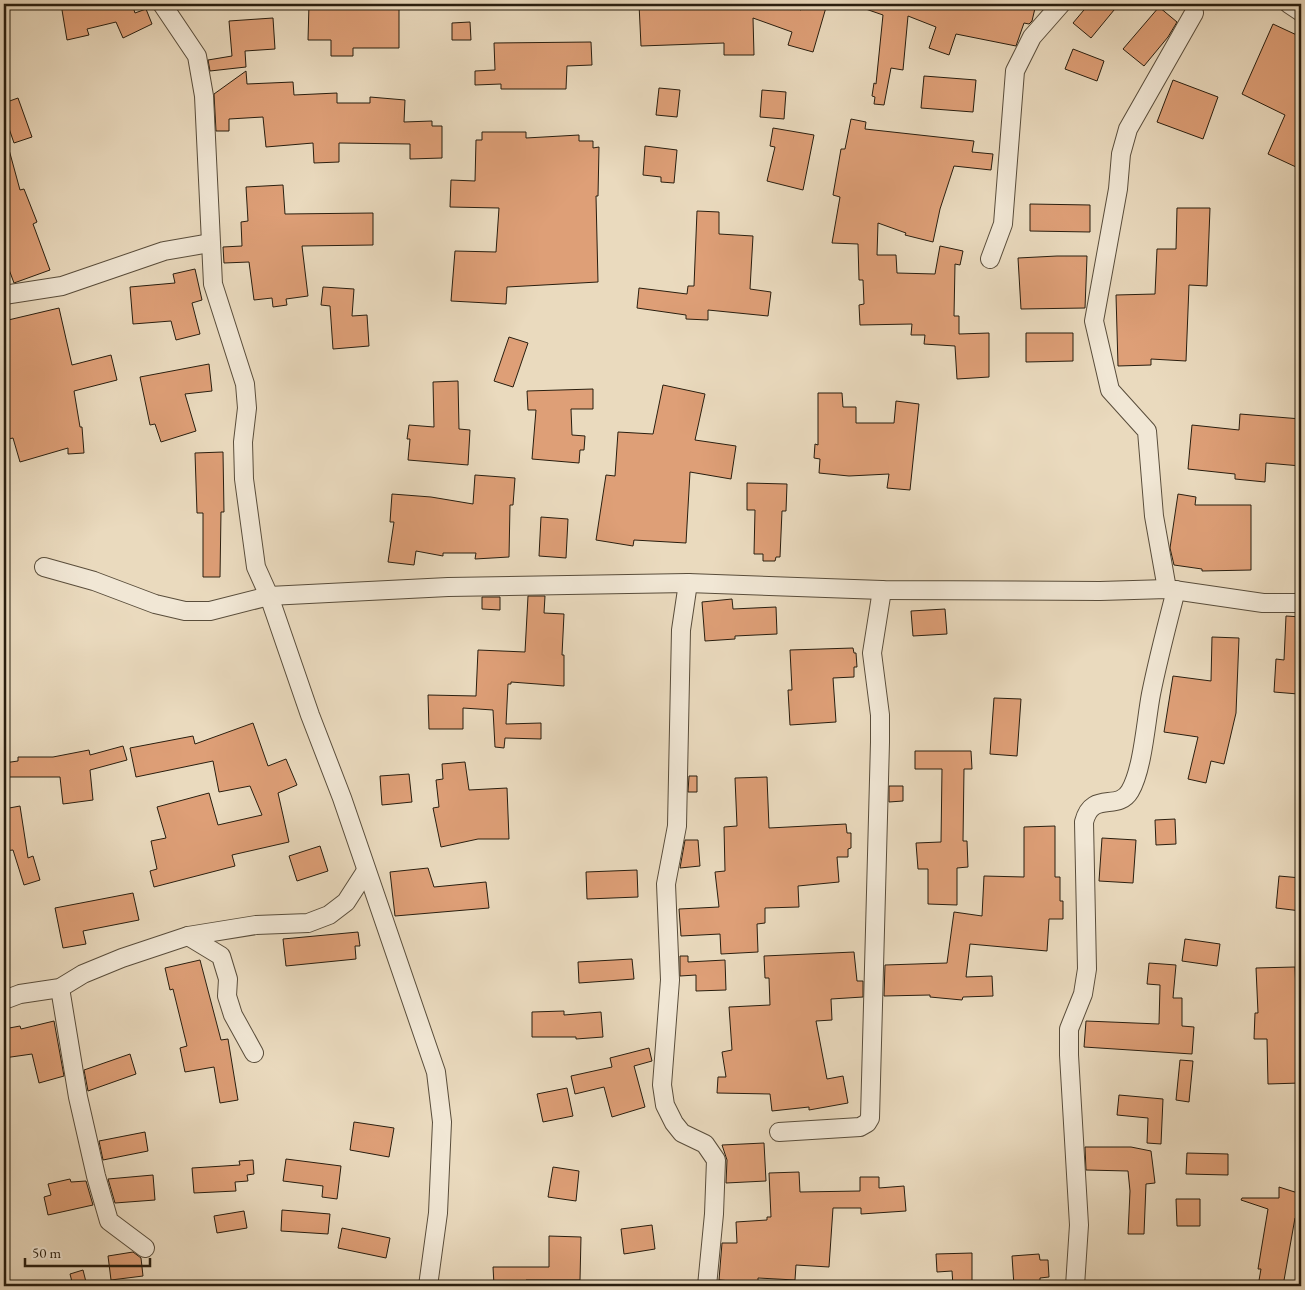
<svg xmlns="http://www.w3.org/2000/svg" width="1305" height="1290" font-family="'EB Garamond',serif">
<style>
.building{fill:#de9f77;stroke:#291e0f}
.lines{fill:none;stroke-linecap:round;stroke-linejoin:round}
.minor-casing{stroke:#594d3b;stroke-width:20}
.minor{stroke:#f1e7d5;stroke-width:18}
</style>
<rect width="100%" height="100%" fill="#eadabe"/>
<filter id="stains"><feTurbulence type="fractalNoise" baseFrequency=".004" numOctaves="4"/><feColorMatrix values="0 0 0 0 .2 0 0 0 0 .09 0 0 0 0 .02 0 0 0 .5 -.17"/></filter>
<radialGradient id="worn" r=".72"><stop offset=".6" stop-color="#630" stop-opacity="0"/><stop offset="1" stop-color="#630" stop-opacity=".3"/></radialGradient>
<!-- building -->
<g class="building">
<polygon points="61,4 132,4 135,13 146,9 152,24 123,38 116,22 87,29 89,35 67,40"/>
<polygon points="309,4 399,4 399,48 353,48 353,56 331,56 331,40 308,40"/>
<polygon points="639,4 783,4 801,10 802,4 827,4 813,52 788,45 792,32 753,18 754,55 724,55 724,43 641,46"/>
<polygon points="858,4 1036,4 1032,21 1029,24 1024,23 1016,46 956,34 949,55 929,48 936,27 908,16 903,70 891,68 884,105 874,104 875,97 872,96 874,83 876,84 883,15 857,6"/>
<polygon points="1089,4 1119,4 1091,38 1073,23"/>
<polygon points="1159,7 1177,22 1168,37 1144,66 1123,49"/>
<polygon points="273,18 275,49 245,51 246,67 210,71 208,60 232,56 229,21"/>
<polygon points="470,22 471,40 452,40 452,23"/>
<polygon points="1273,24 1301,37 1301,155 1296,167 1268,154 1285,115 1242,94"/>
<polygon points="591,42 592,65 567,66 566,89 501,89 501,84 475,85 475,71 495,70 494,43"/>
<polygon points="1073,49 1104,61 1097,81 1065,69"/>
<polygon points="246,71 247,84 293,82 294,95 337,93 337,103 370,103 370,97 405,100 404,122 432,121 432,126 442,126 442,158 410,159 410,144 339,143 339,162 314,163 313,143 266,147 263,117 229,119 229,131 216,131 214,94"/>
<polygon points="924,76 976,80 973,112 921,108"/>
<polygon points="1173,80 1218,97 1203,139 1157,122"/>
<polygon points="659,88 680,90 677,117 656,115"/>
<polygon points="762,90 786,92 784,119 760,117"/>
<polygon points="18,98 32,137 14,143 4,114 4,103"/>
<polygon points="851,119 866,122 865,129 974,141 972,152 993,154 991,170 954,166 940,209 933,242 905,235 906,233 878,223 877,255 896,255 897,273 935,274 940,246 963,251 960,265 955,264 954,316 959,316 959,334 989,333 989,377 957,379 955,346 924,344 925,335 911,335 912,324 860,325 859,305 864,304 863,280 859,280 858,244 832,243 840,197 833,195 841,149 845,149"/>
<polygon points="773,128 814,135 803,190 767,181 775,147 770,146"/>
<polygon points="482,132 526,132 526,138 579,135 579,141 593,141 593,148 599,147 598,196 596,196 598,282 507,287 506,304 451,301 455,251 496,252 499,208 450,207 451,180 475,181 476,140 482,140"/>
<polygon points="4,146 8,146 20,190 24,189 37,222 33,224 50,270 14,283 4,256"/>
<polygon points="645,146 677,150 674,183 661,182 661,177 643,175"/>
<polygon points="283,185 285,214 373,213 373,245 302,246 308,296 286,299 287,305 273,307 272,298 254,300 249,262 224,263 223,247 242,246 241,222 248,221 246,187"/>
<polygon points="1030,204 1090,205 1090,232 1030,231"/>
<polygon points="1177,208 1210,208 1207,286 1189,285 1186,361 1151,359 1151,365 1118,366 1116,295 1155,294 1157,249 1176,249"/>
<polygon points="697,211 719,212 719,234 753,236 750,289 771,292 768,316 708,310 708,320 686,319 686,315 637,308 639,288 687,294 688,286 694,286"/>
<polygon points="1057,256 1087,256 1085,308 1021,309 1018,258"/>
<polygon points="195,269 202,300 192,303 200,334 176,340 171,321 133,324 130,287 175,283 173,274"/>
<polygon points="323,287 354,289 352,316 367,315 369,346 333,349 330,306 321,305"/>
<polygon points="59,308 72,365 111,355 117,380 74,391 80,427 82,427 84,453 68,454 68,448 20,462 13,438 4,440 4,417 7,416 4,405 4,321"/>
<polygon points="1026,333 1073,333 1073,361 1026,362"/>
<polygon points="509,337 528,343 513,387 494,381"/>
<polygon points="209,364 212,391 185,394 196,431 161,442 155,424 150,425 140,377"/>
<polygon points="458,381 459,429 470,430 468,465 408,460 410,439 407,439 409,425 434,427 433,382"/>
<polygon points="663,385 705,394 695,440 736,446 731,479 690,472 686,543 634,540 633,546 596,540 606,475 615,476 618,432 653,434"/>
<polygon points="593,389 593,409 571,409 572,435 585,436 584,450 580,450 579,463 532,459 536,410 528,410 527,391"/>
<polygon points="818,393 842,393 843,407 856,407 856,423 894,423 896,401 919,404 910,490 887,488 889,474 849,476 819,473 820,459 814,458 815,444 818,445"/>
<polygon points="1240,414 1301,419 1301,466 1266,463 1265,482 1235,479 1235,474 1188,469 1192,425 1239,430"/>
<polygon points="223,452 224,512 221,512 220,577 203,577 203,513 197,513 195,453"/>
<polygon points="475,475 515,478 513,505 510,505 509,557 475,559 476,553 443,553 443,556 416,551 414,565 388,562 394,522 390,522 392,494 431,497 473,504"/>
<polygon points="747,483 787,484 786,511 782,511 780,557 776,557 775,561 763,561 763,554 754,554 755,510 747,510"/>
<polygon points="1178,494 1196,497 1195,505 1251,505 1251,570 1202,571 1202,569 1174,565 1170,548"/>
<polygon points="541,517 568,519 566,558 539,556"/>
<polygon points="528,596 545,596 544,613 564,614 562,655 564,655 564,686 511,682 511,684 508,684 506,724 541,723 541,739 505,738 504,748 495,747 493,710 463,708 463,729 429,729 428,695 476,696 478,650 525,652"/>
<polygon points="482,597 500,597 500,610 482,609"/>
<polygon points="732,599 733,609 776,607 777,634 735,636 735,639 705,641 702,602"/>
<polygon points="945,609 947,634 913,636 911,611"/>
<polygon points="1286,616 1301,617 1298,694 1274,692 1276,659 1284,660"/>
<polygon points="1212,637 1239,638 1236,713 1224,764 1211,761 1206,783 1188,779 1198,737 1164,732 1173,676 1211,681"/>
<polygon points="853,648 854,653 856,653 857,667 854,667 854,677 833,678 836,722 790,725 788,690 792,690 790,650"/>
<polygon points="994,698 1021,699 1017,756 990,754"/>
<polygon points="253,723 268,766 286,759 297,785 278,793 289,842 232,855 235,866 154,887 150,871 157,869 151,841 166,838 157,807 209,793 218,825 262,815 250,786 219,792 213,761 136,777 130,748 193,736 195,744"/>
<polygon points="123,746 127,760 90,770 93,800 63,804 60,777 4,777 4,763 18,761 18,757 53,757 89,750 90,755"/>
<polygon points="915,751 971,751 972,769 964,769 963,841 967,841 968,867 957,868 957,905 928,904 928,869 918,869 916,843 941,842 942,769 915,769"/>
<polygon points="465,762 469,790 507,788 509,839 478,839 441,847 433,808 439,807 436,780 443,779 442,764"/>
<polygon points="409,774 412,802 382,805 380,776"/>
<polygon points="689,776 697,776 697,792 688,792"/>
<polygon points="767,777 769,828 846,824 847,833 851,833 851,848 848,849 848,857 837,857 839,882 798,886 799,907 765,908 765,923 757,924 758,952 721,954 720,934 681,936 679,909 719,907 715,872 725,871 724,827 737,826 735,778"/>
<polygon points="889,786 903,786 903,801 889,802"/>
<polygon points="20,806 28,858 33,856 40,880 24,885 13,850 4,851 4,809"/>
<polygon points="1175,819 1176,844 1156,845 1155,820"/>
<polygon points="1055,826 1055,877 1060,877 1060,901 1063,901 1063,919 1049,919 1047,951 970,944 966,977 992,976 993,996 963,997 962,1000 930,997 930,995 884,996 885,965 947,963 954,912 982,916 984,876 1024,877 1024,827"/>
<polygon points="1102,838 1136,840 1133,883 1099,881"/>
<polygon points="685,840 698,840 700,866 680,868"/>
<polygon points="320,846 328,871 297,881 289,856"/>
<polygon points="428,868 434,887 486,882 489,908 395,916 390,872"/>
<polygon points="637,870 638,897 587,899 586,872"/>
<polygon points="1279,876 1301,878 1301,911 1276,908"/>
<polygon points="133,893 139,920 83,931 86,944 63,948 55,908"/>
<polygon points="358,932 360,946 355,946 356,959 286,966 283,939"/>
<polygon points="1185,939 1220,944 1217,966 1182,961"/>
<polygon points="854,952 857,981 863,981 863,997 831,999 832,1020 816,1021 827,1079 843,1076 848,1103 809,1110 809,1107 772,1111 770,1094 717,1093 718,1077 726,1077 722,1052 732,1050 729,1007 770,1005 769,978 765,978 764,956"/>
<polygon points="680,956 688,956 688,962 725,960 726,990 696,991 696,975 680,976"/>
<polygon points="632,959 634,979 579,983 578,962"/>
<polygon points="200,960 221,1040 228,1039 238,1100 220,1103 214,1067 185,1072 180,1048 187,1046 173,989 170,990 165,968"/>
<polygon points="1149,963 1176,965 1173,998 1182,998 1182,1026 1194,1027 1192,1054 1084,1047 1086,1021 1159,1024 1160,985 1147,984"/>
<polygon points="1295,967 1297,1015 1301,1015 1298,1041 1300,1083 1268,1084 1267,1039 1254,1039 1255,1013 1258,1013 1256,968"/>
<polygon points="564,1011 564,1015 601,1012 603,1037 576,1039 576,1037 532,1037 532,1012"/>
<polygon points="54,1021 64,1076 39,1083 32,1054 4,1058 4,1029 20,1026 21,1029"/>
<polygon points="649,1048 652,1061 634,1066 645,1107 612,1117 604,1087 575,1094 571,1076 612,1067 610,1058"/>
<polygon points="130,1054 136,1074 88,1091 84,1070"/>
<polygon points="1180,1060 1193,1061 1189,1102 1176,1100"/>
<polygon points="567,1088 573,1116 543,1122 537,1094"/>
<polygon points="1119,1095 1163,1099 1161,1144 1147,1143 1148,1118 1117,1115"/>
<polygon points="354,1122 394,1128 389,1157 350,1150"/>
<polygon points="145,1132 148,1151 103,1160 99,1141"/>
<polygon points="764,1143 766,1181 726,1183 727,1160 722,1145"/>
<polygon points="1085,1147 1131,1147 1151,1151 1155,1183 1146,1184 1144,1234 1128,1234 1130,1191 1128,1171 1086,1170"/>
<polygon points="1187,1153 1228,1154 1228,1175 1186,1174"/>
<polygon points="286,1159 341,1166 337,1199 322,1197 323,1186 283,1181"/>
<polygon points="253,1160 254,1174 247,1175 248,1181 235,1182 236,1191 194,1193 192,1168 240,1165 239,1161"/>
<polygon points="553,1167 579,1171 576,1201 548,1197"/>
<polygon points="799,1172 800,1192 860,1191 860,1177 879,1177 879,1188 904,1186 906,1211 861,1214 861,1208 833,1208 829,1267 796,1265 795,1280 758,1278 758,1283 719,1280 722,1243 737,1243 736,1222 767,1220 767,1217 771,1217 769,1173"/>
<polygon points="153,1175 155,1200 115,1203 108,1179"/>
<polygon points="70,1179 71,1182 86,1181 93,1205 48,1215 44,1197 51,1195 48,1184"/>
<polygon points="1279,1187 1301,1194 1301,1220 1295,1218 1283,1286 1258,1286 1261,1269 1258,1269 1268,1209 1241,1200 1242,1198 1279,1198"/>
<polygon points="1176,1199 1200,1199 1200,1226 1177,1226"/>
<polygon points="282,1210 330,1214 328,1234 281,1231"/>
<polygon points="244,1211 247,1228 217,1233 214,1216"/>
<polygon points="652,1225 655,1249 624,1254 621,1229"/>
<polygon points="342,1228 390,1238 386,1258 338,1248"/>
<polygon points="549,1236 581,1237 580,1280 526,1280 526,1285 494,1285 493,1267 549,1267"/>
<polygon points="133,1252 141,1258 143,1276 111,1280 108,1256"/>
<polygon points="972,1253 972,1286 953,1286 952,1271 937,1272 936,1254"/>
<polygon points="1039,1254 1040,1260 1048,1260 1049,1277 1040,1278 1040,1286 1014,1286 1012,1256"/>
<polygon points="83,1270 87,1286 73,1286 70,1274"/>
</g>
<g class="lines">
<defs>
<g id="minor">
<polyline points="162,4 197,56 204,96 213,284 245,384 247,408 243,442 244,479 256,567 269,596 310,715 342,798 436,1072 442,1122 438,1213 428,1286"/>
<polyline points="1289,4 1301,12"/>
<polyline points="990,259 1003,224 1015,71 1032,37 1061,4"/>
<polyline points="4,295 62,286 164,251 210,243"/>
<polyline points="44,567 94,581 155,604 185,611 210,611 269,596 448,587 688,583 882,590 1100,591 1167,589 1263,603 1301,603"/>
<polyline points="688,583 681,630 677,826 666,884 670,980 662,1085 665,1105 674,1123 682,1133 705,1144 716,1160 714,1214 707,1286"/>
<polyline points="1167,589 1154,516 1147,431 1110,390 1094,321 1118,189 1121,154 1128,129 1194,13"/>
<polyline points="188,936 221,956 228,979 227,996 233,1015 254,1053"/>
<polyline points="60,988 78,1097 96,1176 109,1221 145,1248"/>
<polyline points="4,1000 20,994 60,988 83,974 122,958 188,936 256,925 308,923 329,915 346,902 366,871"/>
<polyline points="779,1132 860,1127 867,1123 870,1118 880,742 880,715 872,653 882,590"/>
<path d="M1075 1286 1079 1225 1069 1055V1029L1083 994 1087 969 1084 822C1092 790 1118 812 1130 791 1143 769 1146 720 1151 694 1158 659 1167 625 1176 590"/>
</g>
</defs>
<!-- minor casing -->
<use href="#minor" class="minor-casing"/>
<!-- minor -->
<use href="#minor" class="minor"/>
</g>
<!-- margin -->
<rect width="1305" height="1290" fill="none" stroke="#eadabe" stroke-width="20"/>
<rect x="5" y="5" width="1295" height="1280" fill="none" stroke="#291e0f" stroke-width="2.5"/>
<rect x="10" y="10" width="1285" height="1270" fill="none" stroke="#291e0f"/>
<!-- scale -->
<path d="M25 1258v8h125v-8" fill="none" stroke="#291e0f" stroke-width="2.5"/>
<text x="32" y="1258" font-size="15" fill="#291e0f" stroke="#f1e7d5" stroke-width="4" paint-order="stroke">50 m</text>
<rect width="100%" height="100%" filter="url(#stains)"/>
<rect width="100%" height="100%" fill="url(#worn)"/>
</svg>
